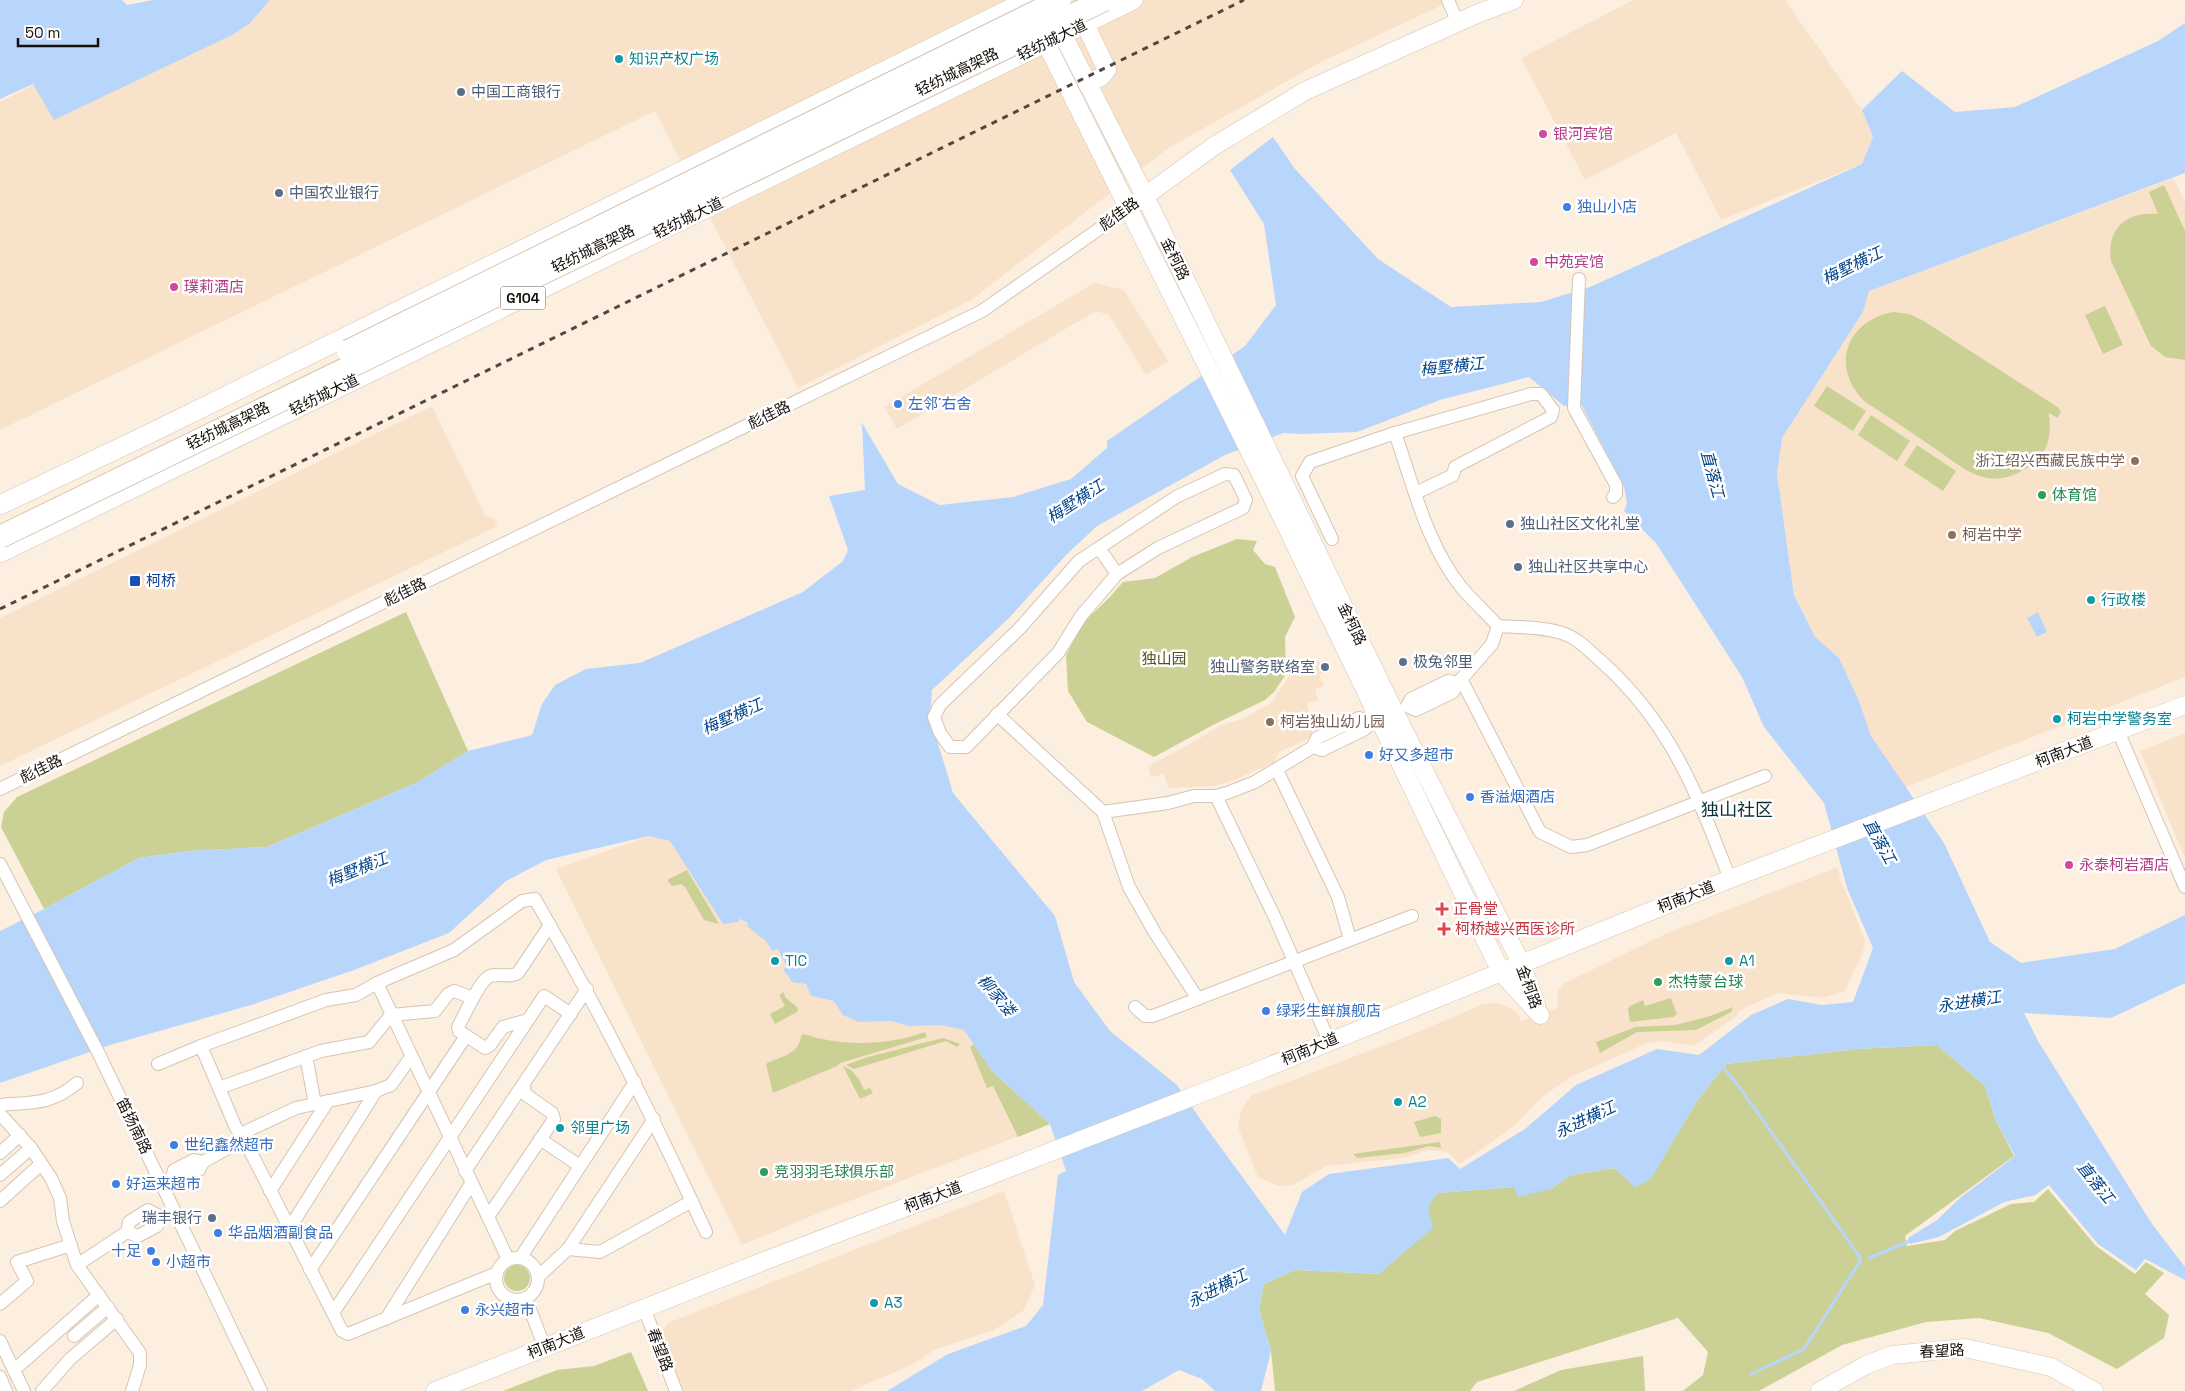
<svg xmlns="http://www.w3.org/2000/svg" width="2185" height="1391" font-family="'Space Grotesk','Noto Sans SC',sans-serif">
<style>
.built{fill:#f8e3ca}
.green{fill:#cbd094}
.water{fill:#b8d5fc;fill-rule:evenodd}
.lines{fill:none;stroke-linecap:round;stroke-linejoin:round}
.stream{stroke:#b8d5fc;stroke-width:3}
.street-casing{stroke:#d5c5b3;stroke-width:14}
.secondary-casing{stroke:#d5c5b3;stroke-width:19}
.primary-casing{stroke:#d5c5b3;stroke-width:20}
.street{stroke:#fff;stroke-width:12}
.secondary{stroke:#fff;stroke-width:18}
.primary{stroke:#fff;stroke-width:19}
.rail{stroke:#514941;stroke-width:3;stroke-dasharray:6 6;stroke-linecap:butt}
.highway-bridge-casing{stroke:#d5c5b3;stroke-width:24;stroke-linecap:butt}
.highway-bridge{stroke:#fff;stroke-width:22}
.culture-dot{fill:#0f9aa8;stroke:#fff;stroke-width:2}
.service-dot{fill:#5c6f8a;stroke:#fff;stroke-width:2}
.hotel-dot{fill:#d1479c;stroke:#fff;stroke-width:2}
.shop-dot{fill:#3f7fe0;stroke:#fff;stroke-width:2}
.education-dot{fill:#8d6e63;stroke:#fff;stroke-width:2}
.leisure-dot{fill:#2e9e5b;stroke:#fff;stroke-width:2}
.transit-dot{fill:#1a4fb4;stroke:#fff;stroke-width:2}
.health-dot{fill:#e0444e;stroke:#fff;stroke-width:2}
.labels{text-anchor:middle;stroke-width:5;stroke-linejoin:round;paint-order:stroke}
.shield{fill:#fff;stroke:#5c5854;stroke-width:1}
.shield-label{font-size:14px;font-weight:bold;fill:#16100a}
.street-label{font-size:15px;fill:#16100a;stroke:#fff}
.culture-label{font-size:15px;fill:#0d838f;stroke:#fff;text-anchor:start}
.service-label{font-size:15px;fill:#4e5e75;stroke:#fff;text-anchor:start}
.hotel-label{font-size:15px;fill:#b23c85;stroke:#fff;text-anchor:start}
.shop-label{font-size:15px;fill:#366cbe;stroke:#fff;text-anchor:start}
.education-label{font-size:15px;fill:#785e54;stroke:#fff;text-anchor:start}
.leisure-label{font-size:15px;fill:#27864d;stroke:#fff;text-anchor:start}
.transit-label{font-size:15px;fill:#164399;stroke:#fff;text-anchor:start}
.park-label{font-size:15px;fill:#515418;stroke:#fff}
.health-label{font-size:15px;fill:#be3a42;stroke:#fff;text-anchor:start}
.water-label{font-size:16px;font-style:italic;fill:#00438b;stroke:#fff}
.quarter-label{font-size:18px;fill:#0b2f32;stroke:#fff}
</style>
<rect width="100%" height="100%" fill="#fcefe0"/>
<!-- built -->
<g class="built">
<polygon points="199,0 1453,0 1321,62 1169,148 971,300 798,388 655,111 0,430 0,102"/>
<polygon points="1633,0 1785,0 1862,110 1873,137 1862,164 1721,220 1676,133 1585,180 1521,58"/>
<polygon points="2174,178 2185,202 2185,677 1903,788 1871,736 1859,701 1839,658 1815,637 1794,595 1777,474 1782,438 1863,312 1868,291"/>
<polygon points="1094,283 1124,290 1168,361 1146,375 1109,315 1096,311 897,429 884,407"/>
<polygon points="432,406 485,515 494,519 498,526 0,766 0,618"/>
<polygon points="1318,660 1324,673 1319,675 1324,686 1315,689 1318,700 1307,703 1313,737 1279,752 1274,762 1237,779 1215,786 1168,788 1164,774 1151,777 1148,766 1192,743 1219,726 1242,719 1271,703 1291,673"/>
<polygon points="2185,733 2185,858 2140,751"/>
<polygon points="649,836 670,841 723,924 738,922 739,919 748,923 747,926 766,941 772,951 778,948 787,967 784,969 806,984 811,996 835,1001 842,1011 859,1022 892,1021 909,1014 964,1030 991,1070 1050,1124 821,1212 742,1245 556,869"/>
<polygon points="1838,867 1841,883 1846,891 1865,941 1862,955 1844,992 1823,998 1777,993 1739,1011 1738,1015 1694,1046 1661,1041 1645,1044 1571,1077 1542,1097 1513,1127 1460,1164 1447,1152 1428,1150 1404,1158 1326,1166 1293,1185 1278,1186 1258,1177 1238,1127 1241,1110 1251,1096 1413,1034 1483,1004 1498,1003 1510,1008 1518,1014 1521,1021 1557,1008 1558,990 1565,983 1667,933"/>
<polygon points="1004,1191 1035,1285 1024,1310 994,1330 934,1350 914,1364 851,1391 682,1391 661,1342 662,1331 668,1323"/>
</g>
<!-- green -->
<g class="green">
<path d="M2164 185 2185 231V360L2165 357 2151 346 2111 261C2106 228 2127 211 2158 214L2149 192Z"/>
<polygon points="2105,306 2123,345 2103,354 2085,315"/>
<path d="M1893 312 1909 314 1922 320 2059 408 2061 412 2057 418 2049 413C2051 433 2050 451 2032 464 2018 475 2001 482 1983 477 1967 473 1953 461 1940 452 1915 435 1890 418 1864 401 1830 367 1846 321 1893 312Z"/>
<polygon points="1827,386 1866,411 1853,431 1814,406"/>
<polygon points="1871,415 1910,441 1897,461 1858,435"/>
<polygon points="1917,445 1956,471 1943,491 1904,465"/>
<polygon points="1237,539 1257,541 1253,550 1265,564 1275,567 1295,617 1285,637 1286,674 1274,692 1265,700 1215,724 1154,757 1087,722 1068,691 1066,655 1084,622 1109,598 1123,582 1155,578 1192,557"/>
<polygon points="406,612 468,751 416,783 267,847 189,851 139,858 44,909 1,827 4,812 17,797"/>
<polygon points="687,870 719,924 704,920 685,887 681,884 672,886 667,880"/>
<polygon points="784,992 785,997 798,1008 797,1012 775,1024 770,1014 785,1006 779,995"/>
<polygon points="1671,998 1677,1014 1673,1017 1630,1022 1628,1009 1630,1006 1643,1000 1645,1006"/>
<polygon points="1733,1007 1731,1012 1696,1030 1637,1032 1600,1053 1596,1042 1636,1027 1676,1025 1710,1016"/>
<path d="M925 1032 927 1037 840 1063 837 1066 773 1093 766 1064C780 1056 799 1055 801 1036L803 1034C810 1035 815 1038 822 1039 856 1046 892 1044 925 1032Z"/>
<polygon points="943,1038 960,1044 957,1047 946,1041 854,1069 846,1065 868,1057"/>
<polygon points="974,1044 991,1070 1050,1124 1018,1137 993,1086 987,1088 970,1047"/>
<polygon points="1937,1045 1985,1086 1995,1118 2014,1156 1905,1236 1907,1246 1945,1240 1955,1231 2011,1204 2034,1202 2048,1189 2096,1246 2135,1274 2146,1262 2164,1273 2145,1294 2169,1315 2164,1338 2117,1369 2048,1333 1979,1318 1926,1322 1842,1345 1759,1391 1683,1391 1703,1375 1708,1352 1678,1318 1477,1382 1470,1391 1275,1391 1271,1351 1259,1309 1264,1284 1295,1270 1379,1274 1437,1193 1514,1187 1551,1189 1571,1175 1615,1168 1635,1187 1650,1179 1697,1101 1726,1064 1858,1049"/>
<polygon points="843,1066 851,1070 859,1079 864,1090 870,1088 873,1093 860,1099"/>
<polygon points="1435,1116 1441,1119 1441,1133 1420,1137 1414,1122"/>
<polygon points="1440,1142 1441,1148 1429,1146 1405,1153 1357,1158 1353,1154"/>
<circle cx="517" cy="1278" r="13"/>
<polygon points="631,1352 648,1391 503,1391 557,1370 594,1366"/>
<polygon points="1643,1356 1645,1391 1514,1391 1561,1370"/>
</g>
<!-- water -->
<g class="water">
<polygon points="0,0 122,0 127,5 153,0 270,0 249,24 232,35 54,120 33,84 0,99"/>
<path d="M2185 23V173L1869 291 1863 312 1782 438 1777 474 1794 595 1815 637 1839 658 1859 701 1871 736 1944 843 1990 942 2021 963 2115 949 2185 915V983L2111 1018 2024 1013 2038 1041 2152 1224 2185 1267V1280L2145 1259 2136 1270 2098 1244 2049 1185 2035 1195 2004 1202 1939 1237 1910 1244 1908 1238 1937 1220 1960 1198 2015 1156 1995 1118 1985 1086 1937 1045 1858 1049 1726 1064 1697 1101 1651 1179 1635 1187 1614 1168 1571 1175 1551 1189 1518 1197 1514 1187 1437 1193 1428 1208 1433 1228 1379 1274 1295 1270 1264 1284 1259 1309 1271 1351 1261 1391H1215L1202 1379 1179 1370 1142 1391H887L948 1354 1026 1326 1043 1305 1058 1175 1066 1171 1050 1124 991 1070 964 1030 941 1025 909 1026 892 1021 859 1022 843 1015 834 1001 811 996 806 984 792 982 783 969 787 967 778 949 772 951 766 941 747 926 748 923 740 919 738 922 723 924 670 841 649 836 546 860 506 881 449 933 354 970 251 1005 110 1045 0 1083V931L44 909 139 858 189 851 267 847 416 783 468 751 532 735 542 704 555 685 586 669 640 663 803 592 843 561 848 550 829 496 865 490 862 423 898 484 940 505 1013 497 1071 479 1107 448V441L1245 346 1276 305 1264 224 1230 170 1273 137 1295 169 1378 259 1451 307 1541 302 1590 287 1862 164 1873 137 1862 110 1902 71 1955 112 2015 107 2158 41ZM1529 377 1564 406 1581 404 1624 487 1627 503 1624 511 1656 543 1742 677 1764 727 1824 803 1847 888 1873 948 1853 1002 1822 1005 1788 999 1751 1015 1699 1055 1657 1049 1576 1085 1525 1129 1460 1169 1448 1158 1329 1174 1302 1192 1285 1235 1205 1126 1177 1085 1110 1031 1074 982 1055 916 953 793 930 717 932 690 1008 619 1067 554 1097 526 1225 455 1283 433 1302 434 1357 432 1440 400Z"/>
<polygon points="2038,612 2047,632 2037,637 2027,618"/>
</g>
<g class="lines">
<!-- stream -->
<g class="stream">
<polyline points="1721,1065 1737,1084 1860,1257 1860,1261 1804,1349 1751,1374"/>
<polyline points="1869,1258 1912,1240"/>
</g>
<defs>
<g id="street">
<polyline points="1448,0 1458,23"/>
<polyline points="1579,279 1574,408 1616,485 1616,494 1613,497"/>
<path d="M1395 433C1413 484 1426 543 1461 587 1473 601 1486 613 1498 626 1519 627 1542 627 1562 633 1578 638 1589 651 1602 662 1672 725 1697 794 1730 879"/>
<polygon points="1225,474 1234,475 1246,500 1243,508 1158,548 1117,574 1081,616 1058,653 966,747 950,747 940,733 934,717 940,705 1020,628 1079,561 1176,497"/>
<polyline points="1332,539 1302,476 1310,462 1395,433 1531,394 1541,394 1553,410 1551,417 1455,467 1453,475 1416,493"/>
<polyline points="1099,548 1117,574"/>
<polyline points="1461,679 1540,832 1571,847 1587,845 1765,776"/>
<polygon points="1448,681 1458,683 1453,692 1416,710 1407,706 1411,699"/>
<polyline points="1458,683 1492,644 1498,626"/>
<polyline points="997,714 1103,812 1129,887 1155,933 1198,999"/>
<polygon points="1359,718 1369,721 1365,729 1322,750 1313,747 1317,738"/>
<polyline points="2118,731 2185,887"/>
<polyline points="1277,770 1338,897 1350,939"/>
<polyline points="0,789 982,311 1129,208"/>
<polyline points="1216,796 1276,920 1329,1041"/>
<polyline points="1103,812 1168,803 1194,796 1216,796 1227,793 1255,782 1313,747"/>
<polyline points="0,864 98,1052 261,1391"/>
<polyline points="377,983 508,1259"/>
<polyline points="473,998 458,1027 459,1031 485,1048 490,1045 503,1027 528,1020"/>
<polyline points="1135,1007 1145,1016 1153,1016 1412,916"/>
<polyline points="201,1046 236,1128 243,1137 342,1331 348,1334 497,1273"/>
<polyline points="306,1056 315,1104"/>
<path d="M158 1064 201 1046 326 1000 356 995 377 983 454 950 522 901 535 899C598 1008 654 1118 706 1232"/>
<path d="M219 1088 321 1051 369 1042 391 1015 435 1011 448 994 454 991 473 998C477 992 481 982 487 978 495 971 509 979 518 973L550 925"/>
<path d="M0 1105C32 1102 51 1105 77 1083"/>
<polyline points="0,1114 31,1148 51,1178 60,1198 63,1221 77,1265 140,1353 140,1365 132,1391"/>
<polyline points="540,1139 580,1166"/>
<polyline points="0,1153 20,1135"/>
<polygon points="194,1160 203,1162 199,1170 179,1180 172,1178 174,1170"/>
<polyline points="203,1162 239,1142 247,1131 296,1108 376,1091 391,1085 411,1057"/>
<polyline points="465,1171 587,989"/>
<polyline points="0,1175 31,1148"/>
<polyline points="270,1191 328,1101"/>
<polyline points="0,1201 41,1164"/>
<polygon points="148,1210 159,1216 157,1226 138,1236 127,1232 129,1222"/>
<polyline points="488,1217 554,1119 552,1113 525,1094 524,1083"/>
<polyline points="289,1229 376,1091"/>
<polyline points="568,1249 600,1252 692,1201"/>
<polyline points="521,1257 635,1082"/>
<circle cx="517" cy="1279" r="21"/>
<polyline points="77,1265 127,1232"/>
<polyline points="310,1270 466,1036"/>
<polyline points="539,1276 568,1249 654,1119"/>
<polyline points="526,1299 545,1348"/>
<polyline points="0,1304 27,1281 17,1262 71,1245"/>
<polyline points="644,1308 676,1391"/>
<polyline points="333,1313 544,996 571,1014"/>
<polyline points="386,1319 471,1184"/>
<polyline points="74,1336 108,1307"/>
<polyline points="0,1341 24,1391"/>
<polyline points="14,1370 99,1295"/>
<polyline points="0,1377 6,1391"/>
<polyline points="42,1391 70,1359 117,1319"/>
</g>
<g id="secondary">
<polyline points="1085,24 1107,70 1101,77 1087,83"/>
<polyline points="1063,35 1145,196 1394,711 1521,963 1536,1005"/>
<polyline points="1046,43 1265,482 1501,972 1540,1015"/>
<polyline points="1137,202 1214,146 1305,91 1479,13 1514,0"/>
<polyline points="435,1391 764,1261 999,1172 1258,1071 1730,879 2185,705"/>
<polyline points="1820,1391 1866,1365 1892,1355 1965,1348 2051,1367 2094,1391"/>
</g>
<g id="primary">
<polyline points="0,505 155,431 1028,0"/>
<polyline points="0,553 1133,0"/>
</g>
</defs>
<!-- street casing -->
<use href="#street" class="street-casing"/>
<!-- secondary casing -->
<use href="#secondary" class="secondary-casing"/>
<!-- primary casing -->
<use href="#primary" class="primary-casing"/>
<!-- street -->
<use href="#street" class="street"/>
<!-- secondary -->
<use href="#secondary" class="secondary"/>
<!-- primary -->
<use href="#primary" class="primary"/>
<!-- rail -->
<polyline class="rail" points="0,609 1244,0"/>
<defs>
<g id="highway-bridge">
<polyline points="348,351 1060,0"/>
<polyline points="0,537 1104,0"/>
</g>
</defs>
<!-- highway-bridge casing -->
<use href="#highway-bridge" class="highway-bridge-casing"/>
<!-- highway-bridge -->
<use href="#highway-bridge" class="highway-bridge"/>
</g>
<!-- markers -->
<g class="culture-dot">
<circle cx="619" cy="59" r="5"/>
<circle cx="2091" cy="600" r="5"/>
<circle cx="2057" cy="719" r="5"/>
<circle cx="775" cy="961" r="5"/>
<circle cx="1729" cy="961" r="5"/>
<circle cx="1398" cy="1102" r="5"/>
<circle cx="560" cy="1128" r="5"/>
<circle cx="874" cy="1303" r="5"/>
</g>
<g class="service-dot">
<circle cx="461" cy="92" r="5"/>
<circle cx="279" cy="193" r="5"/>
<circle cx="1510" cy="524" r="5"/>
<circle cx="1518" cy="567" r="5"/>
<circle cx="1403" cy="662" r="5"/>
<circle cx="1325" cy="667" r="5"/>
<circle cx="212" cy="1218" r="5"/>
</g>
<g class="hotel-dot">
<circle cx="1543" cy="134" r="5"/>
<circle cx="1534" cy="262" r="5"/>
<circle cx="174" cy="287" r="5"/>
<circle cx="2069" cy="865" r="5"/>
</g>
<g class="shop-dot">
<circle cx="1567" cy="207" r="5"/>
<circle cx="898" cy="404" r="5"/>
<circle cx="1369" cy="755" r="5"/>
<circle cx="1470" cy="797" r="5"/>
<circle cx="1266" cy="1011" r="5"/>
<circle cx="174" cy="1145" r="5"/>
<circle cx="116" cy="1184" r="5"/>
<circle cx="218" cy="1233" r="5"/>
<circle cx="151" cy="1251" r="5"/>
<circle cx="156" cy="1262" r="5"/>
<circle cx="465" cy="1310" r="5"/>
</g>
<g class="education-dot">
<circle cx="2135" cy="461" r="5"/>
<circle cx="1952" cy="535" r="5"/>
<circle cx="1270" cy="722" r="5"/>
</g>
<g class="leisure-dot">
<circle cx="2042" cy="495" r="5"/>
<circle cx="1658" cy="982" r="5"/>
<circle cx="764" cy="1172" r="5"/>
</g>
<rect class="transit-dot" x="129" y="575" width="12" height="12" rx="2.5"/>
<g class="health-dot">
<path d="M1439.5 901.5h5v5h5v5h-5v5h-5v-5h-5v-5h5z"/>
<path d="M1441.5 921.5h5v5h5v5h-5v5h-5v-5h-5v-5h5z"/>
</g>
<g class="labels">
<!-- shield labels -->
<rect class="shield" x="500.5" y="286.5" width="45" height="23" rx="4"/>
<g class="shield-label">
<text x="523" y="303">G104</text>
</g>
<!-- street labels -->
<g class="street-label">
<text transform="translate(1052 40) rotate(-26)" y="5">轻纺城大道</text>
<text transform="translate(957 72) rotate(-26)" y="5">轻纺城高架路</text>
<text transform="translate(1119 214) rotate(-36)" y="5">彪佳路</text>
<text transform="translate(688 218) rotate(-26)" y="5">轻纺城大道</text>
<text transform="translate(593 249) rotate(-26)" y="5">轻纺城高架路</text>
<text transform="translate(1175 259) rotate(64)" y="5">金柯路</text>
<text transform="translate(324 395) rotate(-26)" y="5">轻纺城大道</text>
<text transform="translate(769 415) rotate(-26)" y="5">彪佳路</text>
<text transform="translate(228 426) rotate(-26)" y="5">轻纺城高架路</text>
<text transform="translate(405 592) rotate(-26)" y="5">彪佳路</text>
<text transform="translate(1352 624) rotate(64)" y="5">金柯路</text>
<text transform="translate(2064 752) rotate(-21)" y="5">柯南大道</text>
<text transform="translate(41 769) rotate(-26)" y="5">彪佳路</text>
<text transform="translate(1686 897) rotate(-22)" y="5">柯南大道</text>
<text transform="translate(1529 987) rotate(70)" y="5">金柯路</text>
<text transform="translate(1310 1049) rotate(-23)" y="5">柯南大道</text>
<text transform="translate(134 1126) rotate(64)" y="5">笛扬南路</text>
<text transform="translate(933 1197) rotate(-21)" y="5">柯南大道</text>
<text transform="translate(556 1343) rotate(-22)" y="5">柯南大道</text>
<text transform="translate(660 1350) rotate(69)" y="5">春望路</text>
<text transform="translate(1942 1351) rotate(-3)" y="5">春望路</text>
</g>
<!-- culture labels -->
<g class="culture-label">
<text x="629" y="64">知识产权广场</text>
<text x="2101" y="605">行政楼</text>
<text x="2067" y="724">柯岩中学警务室</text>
<text x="785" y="966">TIC</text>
<text x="1739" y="966">A1</text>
<text x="1408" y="1107">A2</text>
<text x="570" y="1133">邻里广场</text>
<text x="884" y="1308">A3</text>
</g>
<!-- service labels -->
<g class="service-label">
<text x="471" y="97">中国工商银行</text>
<text x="289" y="198">中国农业银行</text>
<text x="1520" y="529">独山社区文化礼堂</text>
<text x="1528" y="572">独山社区共享中心</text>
<text x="1413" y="667">极兔邻里</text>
<text x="1315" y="672" text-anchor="end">独山警务联络室</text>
<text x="202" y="1223" text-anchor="end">瑞丰银行</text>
</g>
<!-- hotel labels -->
<g class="hotel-label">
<text x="1553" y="139">银河宾馆</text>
<text x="1544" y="267">中苑宾馆</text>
<text x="184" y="292">璞莉酒店</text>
<text x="2079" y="870">永泰柯岩酒店</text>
</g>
<!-- shop labels -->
<g class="shop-label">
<text x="1577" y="212">独山小店</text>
<text x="908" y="409">左邻˙右舍</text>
<text x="1379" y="760">好又多超市</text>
<text x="1480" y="802">香溢烟酒店</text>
<text x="1276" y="1016">绿彩生鲜旗舰店</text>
<text x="184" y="1150">世纪鑫然超市</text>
<text x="126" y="1189">好运来超市</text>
<text x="228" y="1238">华品烟酒副食品</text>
<text x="141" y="1256" text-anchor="end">十足</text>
<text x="166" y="1267">小超市</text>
<text x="475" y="1315">永兴超市</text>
</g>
<!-- education labels -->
<g class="education-label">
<text x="2125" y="466" text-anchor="end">浙江绍兴西藏民族中学</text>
<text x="1962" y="540">柯岩中学</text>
<text x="1280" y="727">柯岩独山幼儿园</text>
</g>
<!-- leisure labels -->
<g class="leisure-label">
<text x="2052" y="500">体育馆</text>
<text x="1668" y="987">杰特蒙台球</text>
<text x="774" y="1177">竞羽羽毛球俱乐部</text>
</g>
<!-- transit labels -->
<g class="transit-label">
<text x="146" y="586">柯桥</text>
</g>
<!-- park labels -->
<g class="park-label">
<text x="1164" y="664">独山园</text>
</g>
<!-- health labels -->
<g class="health-label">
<text x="1453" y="914">正骨堂</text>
<text x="1455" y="934">柯桥越兴西医诊所</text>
</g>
<!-- water labels -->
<g class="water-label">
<text transform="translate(1852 265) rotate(-26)" y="6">梅墅横江</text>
<text transform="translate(1452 366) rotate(-6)" y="6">梅墅横江</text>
<text transform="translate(1713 474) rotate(75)" y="6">直落江</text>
<text transform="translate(1075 501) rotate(-33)" y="6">梅墅横江</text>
<text transform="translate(732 716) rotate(-24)" y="6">梅墅横江</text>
<text transform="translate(1880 841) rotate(61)" y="6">直落江</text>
<text transform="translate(357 869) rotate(-22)" y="6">梅墅横江</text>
<text transform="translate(997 995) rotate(50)" y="6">柳家溇</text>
<text transform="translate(1969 1001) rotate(-9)" y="6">永进横江</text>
<text transform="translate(1585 1119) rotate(-25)" y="6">永进横江</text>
<text transform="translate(2096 1182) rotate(51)" y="6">直落江</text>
<text transform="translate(1217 1288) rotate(-27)" y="6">永进横江</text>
</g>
<!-- quarter labels -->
<g class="quarter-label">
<text x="1737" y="816">独山社区</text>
</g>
</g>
<!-- scale -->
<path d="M18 38v8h80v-8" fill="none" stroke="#16100a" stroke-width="2.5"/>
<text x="25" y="38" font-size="15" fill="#16100a" stroke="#ffffff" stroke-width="4" paint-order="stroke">50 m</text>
</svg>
